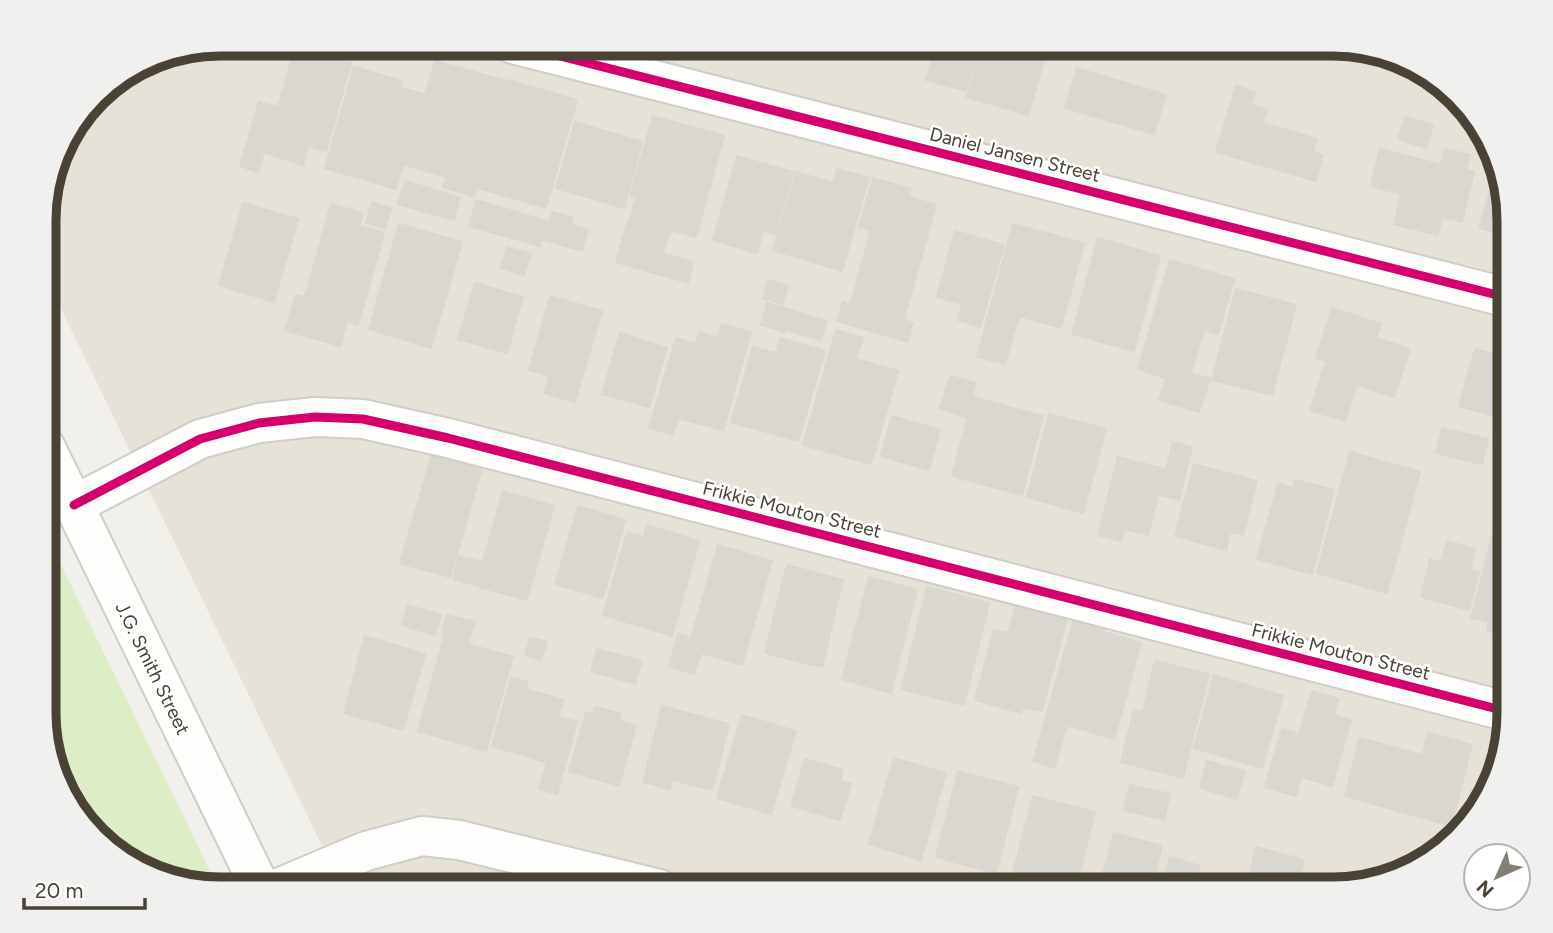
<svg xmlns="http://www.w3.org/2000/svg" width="1553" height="933" font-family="Figtree,sans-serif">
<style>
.residential{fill:#e6e2d7}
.green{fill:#ddeec7}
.building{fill:#dad7d1;stroke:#dad7cf;stroke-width:2}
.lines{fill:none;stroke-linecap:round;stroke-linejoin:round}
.minor-casing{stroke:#d0cdc7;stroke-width:42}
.minor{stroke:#fdfdfc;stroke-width:38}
.cycleway-casing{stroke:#fff;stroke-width:13}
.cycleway{stroke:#d6006c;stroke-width:9}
.labels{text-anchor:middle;stroke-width:5;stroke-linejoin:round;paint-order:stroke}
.street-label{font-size:19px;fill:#494235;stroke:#fff}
.rim{fill:none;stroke:#494235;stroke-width:9}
</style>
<rect width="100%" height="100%" fill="#f2f0ea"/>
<!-- residential -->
<polygon class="residential" points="220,44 1333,44 1421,68 1480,123 1509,208 1509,724 1485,801 1421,865 1344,889 343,889 45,276 45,198 62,142 104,88 153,57"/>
<!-- green -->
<polygon class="green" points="45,532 219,889 132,865 73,810 45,735"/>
<!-- building -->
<g class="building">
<polygon points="296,44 324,44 321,54 351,63 326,151 308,146 303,165 265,153"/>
<polygon points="824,44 864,44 861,54"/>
<polygon points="937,44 979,44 966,91 926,80"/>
<polygon points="1004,44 1049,44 1028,115 967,97 980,50 1000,56"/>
<polygon points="1287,44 1305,44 1300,58 1284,52"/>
<polygon points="435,61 507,81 474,196 443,187 446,177 405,165"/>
<polygon points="354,67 402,81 400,87 423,94 396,189 325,168"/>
<polygon points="1077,68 1166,95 1154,134 1065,108"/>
<polygon points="1431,76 1448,92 1446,97 1426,90"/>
<polygon points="509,80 577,100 546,208 478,188"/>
<polygon points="1236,86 1255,92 1251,105 1267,110 1263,123 1317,139 1313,151 1323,155 1316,181 1216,152"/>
<polygon points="259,102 277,107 258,172 240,166"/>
<polygon points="653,116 724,136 696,237 630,219 636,198 630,196"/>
<polygon points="1405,117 1433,125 1426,148 1398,139"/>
<polygon points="575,122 642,142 624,208 556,188"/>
<polygon points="1380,149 1441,165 1445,149 1470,155 1466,170 1474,172 1462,222 1442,217 1438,235 1394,224 1401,194 1371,186"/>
<polygon points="737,156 793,172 775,234 763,231 757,253 713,240"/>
<polygon points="837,169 869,178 842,271 773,250 796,172 833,183"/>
<polygon points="1496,170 1509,208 1509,236 1479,228"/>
<polygon points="873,178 911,189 908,197 936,205 904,319 851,303 871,230 859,227"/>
<polygon points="405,181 460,198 454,220 398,204"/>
<polygon points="476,200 547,221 540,246 469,226"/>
<polygon points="372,202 391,208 385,228 366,223"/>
<polygon points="243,203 298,219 274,302 219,285"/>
<polygon points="331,204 363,213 359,226 384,233 358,325 347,321 340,346 285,330 296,295 305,297"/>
<polygon points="552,212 573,218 571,225 588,230 582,251 544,240"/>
<polygon points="628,220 670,232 663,253 693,262 688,283 616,262"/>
<polygon points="399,224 462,242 431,348 369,329"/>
<polygon points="1013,224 1084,243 1061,328 1019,316 1005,364 977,357"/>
<polygon points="955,231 1004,245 980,327 958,320 962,304 937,297"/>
<polygon points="1098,238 1160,256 1134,351 1072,334"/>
<polygon points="507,247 531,254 524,275 501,268"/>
<polygon points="1170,260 1234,279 1218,334 1204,330 1191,373 1210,379 1199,412 1159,400 1166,378 1138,369"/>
<polygon points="768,280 788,286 783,304 763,298"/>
<polygon points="475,283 523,297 507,353 458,339"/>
<polygon points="1236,289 1296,305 1272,395 1212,380"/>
<polygon points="550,296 602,311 575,402 544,393 549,376 529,370"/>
<polygon points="843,302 913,323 908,342 837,321"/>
<polygon points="767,303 792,310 785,332 761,325"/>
<polygon points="1332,308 1381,324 1376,338 1410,349 1394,397 1357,385 1345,421 1310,410 1326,361 1316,358"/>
<polygon points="794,311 827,321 821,340 788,331"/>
<polygon points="722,324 751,332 723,430 678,418 673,435 649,428 676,338 696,344 699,332 718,338"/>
<polygon points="836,330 863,338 856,359 898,371 871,464 803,445"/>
<polygon points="620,333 667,348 649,407 602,394"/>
<polygon points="780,338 825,351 798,441 731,422 753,347 776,353"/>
<polygon points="1475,349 1509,358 1508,420 1459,406"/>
<polygon points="950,376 976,383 966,417 940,409"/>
<polygon points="973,397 1043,416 1022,495 952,476"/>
<polygon points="1049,414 1106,429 1083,513 1027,497"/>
<polygon points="892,416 940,430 929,470 881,456"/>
<polygon points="1442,428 1488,439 1482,464 1436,453"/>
<polygon points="1173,442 1192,447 1179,500 1160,495"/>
<polygon points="1350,452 1420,472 1387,593 1317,573"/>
<polygon points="432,454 482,469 450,577 400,563"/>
<polygon points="1118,457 1165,469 1148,535 1124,529 1121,541 1098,535"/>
<polygon points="1194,464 1257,481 1243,535 1230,532 1226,550 1175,536"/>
<polygon points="1295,480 1334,490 1312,574 1257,559 1278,484 1293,488"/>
<polygon points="503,491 554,506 527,600 476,586"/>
<polygon points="578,506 625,520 603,598 555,584"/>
<polygon points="647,525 699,541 672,636 603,615 627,533 644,537"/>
<polygon points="1492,536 1509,540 1509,636 1487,631 1489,622 1471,618"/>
<polygon points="1447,541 1475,549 1470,570 1479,572 1469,610 1421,597 1430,559 1441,563"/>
<polygon points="718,545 772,561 742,665 701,653 694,674 669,666 678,634 691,638"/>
<polygon points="459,556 482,562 475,585 453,579"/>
<polygon points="787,565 843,580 822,667 765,653"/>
<polygon points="869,577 917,590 891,693 842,679"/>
<polygon points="927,587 989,603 964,705 902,689"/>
<polygon points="1017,601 1068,615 1042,711 1023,707 1021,713 975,700 994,630 1008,633"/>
<polygon points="408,605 441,615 435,635 402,625"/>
<polygon points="447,615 475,622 468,642 442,634"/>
<polygon points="1075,616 1106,626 1104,632 1141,643 1114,739 1067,725 1054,768 1033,761"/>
<polygon points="365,636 425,654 403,730 344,713"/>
<polygon points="444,637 513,657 486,751 418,731"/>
<polygon points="530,637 547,642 541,660 525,655"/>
<polygon points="597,649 642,661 635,684 591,671"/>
<polygon points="1155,661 1209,674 1183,778 1121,762 1134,710 1143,711"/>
<polygon points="1214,675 1283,696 1262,768 1194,748"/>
<polygon points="511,678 528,682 526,689 563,700 545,762 492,746"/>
<polygon points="1312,691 1338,699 1334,715 1351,720 1332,786 1301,777 1296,796 1265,787 1282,729 1299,734"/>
<polygon points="662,706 729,724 712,790 672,780 670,789 643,782"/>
<polygon points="595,707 621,714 619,721 636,726 619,786 569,771 586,712 593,714"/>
<polygon points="742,715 796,731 771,814 717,798"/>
<polygon points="560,717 577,722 557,794 539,789"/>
<polygon points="1428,733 1472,745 1451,826 1345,796 1360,738 1422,755"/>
<polygon points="894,758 946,773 921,860 869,844"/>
<polygon points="805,759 843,770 840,781 851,784 840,820 791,806"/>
<polygon points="1207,761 1245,771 1237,799 1200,788"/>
<polygon points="958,771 1018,787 996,873 936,857"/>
<polygon points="1130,785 1170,794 1164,820 1124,810"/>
<polygon points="1033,796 1095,812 1075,889 1009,889"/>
<polygon points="1114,833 1162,846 1151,889 1099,889"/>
<polygon points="1256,847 1304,860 1297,889 1246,888"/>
<polygon points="1170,857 1200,866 1194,889 1161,889"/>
<polygon points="1201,877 1242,889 1198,889"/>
</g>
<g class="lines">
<defs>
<g id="minor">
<polyline points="513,44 1509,298"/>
<polyline points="45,446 261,889"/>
<polyline points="74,505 200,439 259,423 315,417 363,419 448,438 1509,712"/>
<polyline points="276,889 366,851 422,836 459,840 659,889"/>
</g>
</defs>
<!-- minor casing -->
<use href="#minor" class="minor-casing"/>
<!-- minor -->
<use href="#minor" class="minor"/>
<defs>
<g id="cycleway">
<polyline points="513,44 1509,298"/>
<polyline points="74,505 200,439 259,423 315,417 363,419 448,438 1509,712"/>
</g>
</defs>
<!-- cycleway casing -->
<use href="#cycleway" class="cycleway-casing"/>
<!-- cycleway -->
<use href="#cycleway" class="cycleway"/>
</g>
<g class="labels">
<!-- street labels -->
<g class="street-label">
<text transform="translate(1015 154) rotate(14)" y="7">Daniel Jansen Street</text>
<text transform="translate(792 509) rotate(14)" y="7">Frikkie Mouton Street</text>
<text transform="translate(1341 651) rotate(14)" y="7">Frikkie Mouton Street</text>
<text transform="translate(153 668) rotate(64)" y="7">J.G. Smith Street</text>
</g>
</g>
<!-- crop -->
<path d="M0 0H1553V933H0ZM220 56H1333A164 164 0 0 1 1497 220V713A164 164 0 0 1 1333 877H220A164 164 0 0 1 56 713V220A164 164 0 0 1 220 56Z" fill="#f0f0ef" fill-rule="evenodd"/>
<path class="rim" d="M220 56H1333A164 164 0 0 1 1497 220V713A164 164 0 0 1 1333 877H220A164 164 0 0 1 56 713V220A164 164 0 0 1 220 56Z"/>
<!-- north arrow -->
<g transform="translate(1497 877) rotate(225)"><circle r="33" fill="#ffffff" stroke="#b6b3ae" stroke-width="2"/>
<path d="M0-5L12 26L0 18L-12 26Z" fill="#847f74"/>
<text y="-10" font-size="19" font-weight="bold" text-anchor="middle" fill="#494235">N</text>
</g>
<!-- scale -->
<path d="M24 898v10h121v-10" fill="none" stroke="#494235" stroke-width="3.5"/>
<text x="35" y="898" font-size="21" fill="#494235" stroke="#ffffff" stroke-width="5" paint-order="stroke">20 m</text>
</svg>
